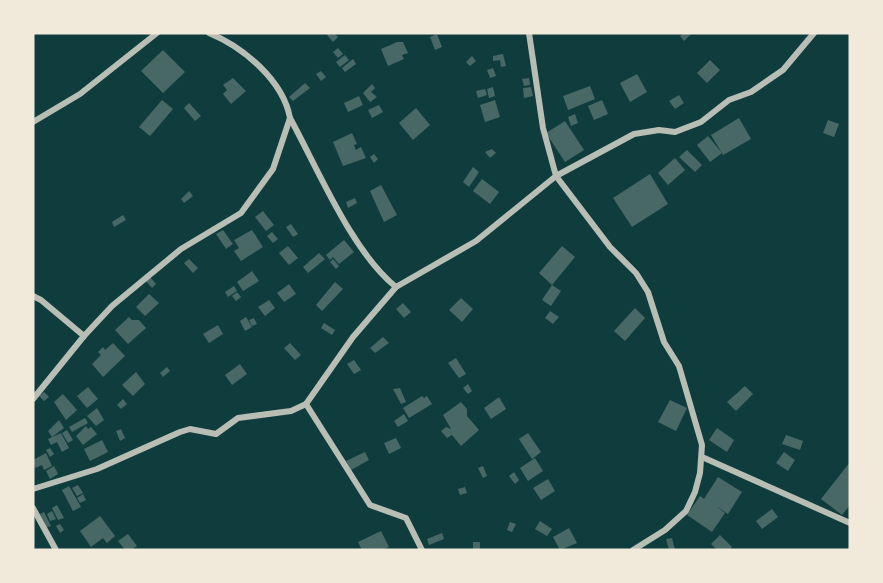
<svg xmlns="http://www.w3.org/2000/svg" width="883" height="583" font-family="Roboto,sans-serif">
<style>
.building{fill:#486865}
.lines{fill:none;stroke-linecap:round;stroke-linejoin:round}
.minor{stroke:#b8beb3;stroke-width:6}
</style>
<rect width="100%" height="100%" fill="#0f3d3e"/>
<!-- building -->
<g class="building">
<polygon points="329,33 334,33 338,37 333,42 327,35"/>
<polygon points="683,33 692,33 684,41 680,36"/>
<polygon points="437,34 442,47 435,50 430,37"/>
<polygon points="397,42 403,42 408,53 402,55 404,59 388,66 381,49"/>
<polygon points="338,48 343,54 338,58 333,52"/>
<polygon points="163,50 185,72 163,93 141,71"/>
<polygon points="503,54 506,66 501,67 500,60 493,61 493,56"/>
<polygon points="345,55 349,60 340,67 336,62"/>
<polygon points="472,56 476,61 470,66 466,62"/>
<polygon points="353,59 356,64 345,72 342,68"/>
<polygon points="710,60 720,70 707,83 697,73"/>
<polygon points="493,68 496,76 490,78 487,70"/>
<polygon points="321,71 326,77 321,81 316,74"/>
<polygon points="637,74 647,92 630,102 620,83"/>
<polygon points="233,78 246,91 231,104 223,94 227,90 223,85"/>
<polygon points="529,78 530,85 524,86 522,79"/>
<polygon points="305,83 310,88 293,101 289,97"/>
<polygon points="372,84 375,88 371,92 377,97 370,102 363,93"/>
<polygon points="590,86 595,99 568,110 563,96"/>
<polygon points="493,87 495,96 489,98 487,89"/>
<polygon points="531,87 533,96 524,98 523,88"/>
<polygon points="485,89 487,95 478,98 476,91"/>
<polygon points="679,95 684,103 675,109 669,101"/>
<polygon points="359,96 363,105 348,112 344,103"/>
<polygon points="162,100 173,109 150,136 139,127"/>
<polygon points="495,100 500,117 485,122 480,105"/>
<polygon points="602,100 608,114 594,120 588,106"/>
<polygon points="189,103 201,116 195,121 184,108"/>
<polygon points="379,105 383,112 372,118 368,110"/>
<polygon points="416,108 430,125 413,140 399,123"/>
<polygon points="575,114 578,123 571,126 568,117"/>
<polygon points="739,118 751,139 723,155 711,135"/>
<polygon points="828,120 839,124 834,137 823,133"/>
<polygon points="565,121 584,150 565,162 546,133"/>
<polygon points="352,133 357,144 354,145 356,150 361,147 366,158 343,166 333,142"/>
<polygon points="708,136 722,153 710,162 697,145"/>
<polygon points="492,149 496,153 490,158 485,152"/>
<polygon points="687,150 702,165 695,172 679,157"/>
<polygon points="374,154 378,159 374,163 370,157"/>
<polygon points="675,158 685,170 668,185 658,173"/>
<polygon points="473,167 479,172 469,187 463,182"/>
<polygon points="650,174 668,204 632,227 613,198"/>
<polygon points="482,179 499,192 490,204 473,191"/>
<polygon points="381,185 397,215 384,222 370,191"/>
<polygon points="189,191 193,196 184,203 181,199"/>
<polygon points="355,198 357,203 348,208 346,202"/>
<polygon points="263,211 274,225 266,231 255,217"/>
<polygon points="123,215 126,220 114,227 112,222"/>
<polygon points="291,224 298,234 293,237 286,227"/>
<polygon points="223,230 233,244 226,249 216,234"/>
<polygon points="252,230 263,247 241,261 234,251 239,248 234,240"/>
<polygon points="272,232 278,239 273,243 267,236"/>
<polygon points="344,240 354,252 339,264 333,257 330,260 326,255"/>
<polygon points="288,246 298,258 289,265 279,253"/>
<polygon points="562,246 575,257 552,285 539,273"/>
<polygon points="319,253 325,259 308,273 303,267"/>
<polygon points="189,259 198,268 193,273 184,263"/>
<polygon points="333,259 339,266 336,269 330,262"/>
<polygon points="252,271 259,281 243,291 237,282"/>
<polygon points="150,277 156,284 152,288 145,280"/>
<polygon points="335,282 343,289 322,311 316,305"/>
<polygon points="289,284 296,294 284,302 277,293"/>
<polygon points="552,285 561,291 551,306 542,300"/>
<polygon points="234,286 237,291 228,297 225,292"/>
<polygon points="237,292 241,297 236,301 232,296"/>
<polygon points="149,294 159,303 145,316 136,307"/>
<polygon points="461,298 473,309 462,322 449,310"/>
<polygon points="269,300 275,308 265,316 258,307"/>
<polygon points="403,303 411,312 404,318 396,309"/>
<polygon points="635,308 645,318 625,341 614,331"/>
<polygon points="550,311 559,317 553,324 545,318"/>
<polygon points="129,317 132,320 139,320 146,328 128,344 115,330"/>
<polygon points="246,317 252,327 245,331 240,321"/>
<polygon points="254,318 257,324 252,326 249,320"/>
<polygon points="324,323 335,330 332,335 321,328"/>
<polygon points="218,325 223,334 209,343 203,334"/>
<polygon points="383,337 389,343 375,353 370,348"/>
<polygon points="113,343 125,356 103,377 92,364 101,355 98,352 103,347 105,350"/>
<polygon points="290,343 301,355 295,360 284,348"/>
<polygon points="456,358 466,374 459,378 448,363"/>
<polygon points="354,360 361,370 354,374 347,364"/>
<polygon points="240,364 247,374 232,385 225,375"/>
<polygon points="167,367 170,371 163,377 160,373"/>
<polygon points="136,372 145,384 133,396 122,385"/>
<polygon points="468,384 472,391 468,394 463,388"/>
<polygon points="745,386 753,394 736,411 727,402"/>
<polygon points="88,387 98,399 87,408 77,396"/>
<polygon points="400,388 406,402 401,404 393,389"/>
<polygon points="44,392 49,397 44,401 39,396"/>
<polygon points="63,394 77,410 66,420 54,402"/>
<polygon points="422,396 424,398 427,396 432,404 409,418 403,408"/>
<polygon points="499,397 506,409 491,419 484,408"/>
<polygon points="123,399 127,404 121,409 117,405"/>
<polygon points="670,400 687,408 676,431 658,422"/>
<polygon points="461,402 467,409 467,416 479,430 461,446 452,435 447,438 441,431 446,427 451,429 443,415"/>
<polygon points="97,408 104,420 96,426 87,416"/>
<polygon points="404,414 408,421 398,427 394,421"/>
<polygon points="85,418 88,423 72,432 69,427"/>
<polygon points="59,420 64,428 52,437 48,431"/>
<polygon points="86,426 88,429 91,427 97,434 83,445 76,436"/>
<polygon points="717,428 734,440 727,452 709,440"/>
<polygon points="121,429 125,438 120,441 116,431"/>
<polygon points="67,430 73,440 68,443 62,433"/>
<polygon points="61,433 69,448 62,452 57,442 51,445 48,439"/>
<polygon points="528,433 541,452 532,459 519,439"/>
<polygon points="786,435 803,441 800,450 782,444"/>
<polygon points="396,438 401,448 389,454 384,443"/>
<polygon points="102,440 108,452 90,461 84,449"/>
<polygon points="50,448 54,454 50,457 46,450"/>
<polygon points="365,452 369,460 351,470 346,461"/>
<polygon points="784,452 795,460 788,471 776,463"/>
<polygon points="46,453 52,466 44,470 42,465 35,468 33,460"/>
<polygon points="535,458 543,471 528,481 520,468"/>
<polygon points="850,462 850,505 842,515 821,499"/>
<polygon points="54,466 58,474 50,479 46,471"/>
<polygon points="483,466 487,476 483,478 478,468"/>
<polygon points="514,472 519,480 515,484 509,476"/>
<polygon points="718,477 742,492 728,514 716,506 725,513 712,532 687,515 700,496 704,499"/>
<polygon points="548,479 555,491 541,500 533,488"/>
<polygon points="78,485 83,493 77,496 72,488"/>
<polygon points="69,486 81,507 73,511 62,490"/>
<polygon points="465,487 467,493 460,495 458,489"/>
<polygon points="83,494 86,500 80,503 77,498"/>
<polygon points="57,505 64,518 58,520 52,508"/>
<polygon points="772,509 778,517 762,529 756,521"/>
<polygon points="52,511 56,519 50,521 47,514"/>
<polygon points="44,512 51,526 47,527 40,514"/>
<polygon points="100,516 115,536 107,543 103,538 91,547 80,531"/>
<polygon points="540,521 552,529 547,536 535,529"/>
<polygon points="510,522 516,524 512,532 507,530"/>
<polygon points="60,524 64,530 60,533 56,526"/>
<polygon points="569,528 577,543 560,550 553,537"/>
<polygon points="381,531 389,547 382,550 362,550 358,542"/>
<polygon points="442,533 444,539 429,545 427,539"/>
<polygon points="128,534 137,546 131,550 125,550 118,541"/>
<polygon points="720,535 732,547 729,550 717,550 711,544"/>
<polygon points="672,538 675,550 669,550 666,539"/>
<rect x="473" y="542" width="7" height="8"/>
</g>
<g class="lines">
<!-- minor -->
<g class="minor">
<path d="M209 33C243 47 283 80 290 118 318 169 352 252 396 287"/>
<polyline points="529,33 543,128 556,176 610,247 636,273 648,292 664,342 679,366 702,445 700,473 695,492 686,511 665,530 633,550"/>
<polyline points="33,122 80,94 157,33"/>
<polyline points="33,296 41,300 84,336"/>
<polyline points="33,399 84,336 112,306 181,249 241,213 273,169 290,118"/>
<polyline points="306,404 370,505 406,518 422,550"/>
<polyline points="702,457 850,523"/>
<polyline points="33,489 97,469 180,432 190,429 216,434 238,418 291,411 306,404 353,337 396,287 476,241 556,176 634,134 659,130 675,132 701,122 729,100 751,92 783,70 814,33"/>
<polyline points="33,508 56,550"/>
</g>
</g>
<!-- border -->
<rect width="883" height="583" fill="none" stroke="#f1e9da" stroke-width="69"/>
</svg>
